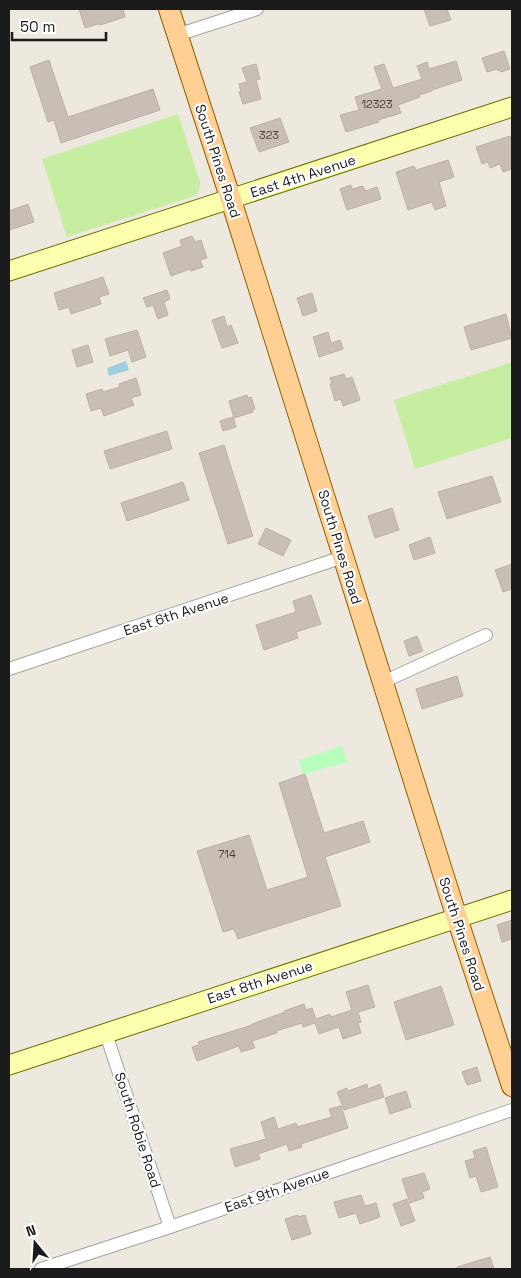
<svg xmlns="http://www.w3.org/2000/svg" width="521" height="1278" font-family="'Space Grotesk',sans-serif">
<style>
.grass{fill:#c6eda0}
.park{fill:#b7fdbc}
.water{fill:#9cd0df}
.building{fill:#c9beb5;stroke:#c0aea1}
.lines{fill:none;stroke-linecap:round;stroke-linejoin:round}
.street-casing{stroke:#a2a2a2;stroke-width:14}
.secondary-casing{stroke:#687400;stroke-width:21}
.primary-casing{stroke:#926000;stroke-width:22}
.street{stroke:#fff;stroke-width:12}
.secondary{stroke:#fafead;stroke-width:19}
.primary{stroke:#ffcf93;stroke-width:20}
.labels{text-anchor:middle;stroke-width:4.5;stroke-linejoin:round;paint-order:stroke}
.number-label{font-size:11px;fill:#464442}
.street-label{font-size:14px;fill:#1b1b1b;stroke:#fff}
</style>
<rect width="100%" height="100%" fill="#eee9df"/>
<!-- grass -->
<g class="grass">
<polygon points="178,114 200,182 199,190 194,196 67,237 42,159"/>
<polygon points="512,362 512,438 415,469 394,400"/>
</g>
<!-- park -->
<polygon class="park" points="342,746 348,762 331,767 330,766 303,775 299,760"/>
<!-- water -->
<polygon class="water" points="126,361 129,370 109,376 107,368"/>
<!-- building -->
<g class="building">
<polygon points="79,9 123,9 125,17 100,25 98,24 85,28"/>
<polygon points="424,9 447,9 451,20 430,26"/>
<polygon points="504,51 510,69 501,72 500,70 498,71 497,69 487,72 482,58"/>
<polygon points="49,60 68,117 153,89 160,110 61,143 54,120 48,122 30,67"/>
<polygon points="456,61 462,80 432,90 432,91 419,95 420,97 398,105 401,113 378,120 379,122 346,132 340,115 359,110 355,97 382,89 374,67 384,64 393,88 422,79 417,66 427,62 429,69"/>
<polygon points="256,64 260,79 256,80 261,99 243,104 239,92 241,92 239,84 247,82 242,68"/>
<polygon points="280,118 289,142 259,152 250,128"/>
<polygon points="510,136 512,144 512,169 503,172 500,164 490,168 488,162 482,164 476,147"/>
<polygon points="448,160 454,177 439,182 446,206 435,210 432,202 408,210 396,172 414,166 416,170"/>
<polygon points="351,185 352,189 363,186 365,191 377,187 381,199 347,210 340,189"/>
<polygon points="28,204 34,222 9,230 9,211"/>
<polygon points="192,236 195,242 201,240 207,258 200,260 203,267 191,271 190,269 171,276 163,253 182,246 180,240"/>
<polygon points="103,277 109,294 99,297 101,304 71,314 69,307 59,310 54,293"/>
<polygon points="167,290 170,299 164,302 168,315 158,319 153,305 147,307 143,298"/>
<polygon points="312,293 317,311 303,316 297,298"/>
<polygon points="506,314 512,338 471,350 464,327"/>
<polygon points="224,316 227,327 231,325 238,343 222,348 212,320"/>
<polygon points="137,330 146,357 132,362 128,350 110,356 105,339"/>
<polygon points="328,332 331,343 340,340 343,349 319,357 313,337"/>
<polygon points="88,345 93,362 77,367 72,350"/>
<polygon points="344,374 346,379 352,377 360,400 343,406 341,399 335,401 330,384 332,384 330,378"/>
<polygon points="136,378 141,395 131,398 134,405 104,416 101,408 91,411 86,394 102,389 103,392 120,387 119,384"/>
<polygon points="247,395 248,398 251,397 255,409 252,410 253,412 234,418 229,401"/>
<polygon points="233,417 236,427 223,431 220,421"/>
<polygon points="167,431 172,449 110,469 104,451"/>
<polygon points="224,445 253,536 228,544 199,453"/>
<polygon points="492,476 501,502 447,519 438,492"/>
<polygon points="183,482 189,500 127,521 121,503"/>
<polygon points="392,508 399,530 375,538 368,516"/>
<polygon points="266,528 291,540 283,556 258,544"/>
<polygon points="430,537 435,553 414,560 409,545"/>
<polygon points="512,564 512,589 503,592 495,570"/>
<polygon points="311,595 321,624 296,632 298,638 264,650 256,625 296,612 293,601"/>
<polygon points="417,636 423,651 409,656 404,641"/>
<polygon points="457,676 463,696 422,709 416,689"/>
<polygon points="305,774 324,833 363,821 370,842 325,857 341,906 238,939 234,929 223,932 197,851 249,835 267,890 308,877 279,783"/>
<polygon points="512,920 512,939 502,942 497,925"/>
<polygon points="368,985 375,1007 358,1012 361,1022 358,1023 361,1033 343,1039 339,1027 319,1034 315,1023 303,1027 302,1023 276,1031 277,1033 252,1041 255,1048 241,1052 239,1046 197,1061 192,1047 199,1045 198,1042 252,1025 252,1024 285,1012 284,1011 304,1004 306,1010 312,1008 316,1019 330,1014 331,1017 352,1010 346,992"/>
<polygon points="441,986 454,1025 406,1040 394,1002"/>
<polygon points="477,1067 481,1081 467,1085 462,1072"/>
<polygon points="367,1084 368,1089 380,1084 384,1097 344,1110 337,1092 347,1088 348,1091"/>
<polygon points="406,1091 411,1107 390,1114 385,1098"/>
<polygon points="341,1106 348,1128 301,1144 302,1147 289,1151 287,1144 258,1154 260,1159 235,1167 230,1149 266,1139 261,1122 274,1117 278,1129 296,1123 297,1127 332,1117 329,1109"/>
<polygon points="486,1147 498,1187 481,1192 476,1176 470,1178 465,1161 475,1158 473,1151"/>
<polygon points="424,1173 430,1189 422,1192 424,1198 410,1203 402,1179"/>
<polygon points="361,1195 365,1206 376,1203 380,1217 360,1224 356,1213 339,1218 334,1202"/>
<polygon points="407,1199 415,1221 401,1226 393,1204"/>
<polygon points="298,1215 298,1217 305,1215 311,1234 292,1240 285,1219"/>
<polygon points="490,1257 494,1269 458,1269 457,1267"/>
</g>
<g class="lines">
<defs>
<g id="street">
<polyline points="177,35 257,9"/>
<polyline points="9,669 343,557"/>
<polyline points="383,682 486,635"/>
<polyline points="106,1034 170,1227"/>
<polyline points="41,1269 170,1227 512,1110"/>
</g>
<g id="secondary">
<polyline points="9,271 512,107"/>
<polyline points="9,1065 512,900"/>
</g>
<polyline id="primary" points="169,9 231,200 457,918 512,1086"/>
</defs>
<!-- street casing -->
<use href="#street" class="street-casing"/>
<!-- secondary casing -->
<use href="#secondary" class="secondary-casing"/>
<!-- primary casing -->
<use href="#primary" class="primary-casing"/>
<!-- street -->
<use href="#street" class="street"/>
<!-- secondary -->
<use href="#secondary" class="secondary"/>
<!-- primary -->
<use href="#primary" class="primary"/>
</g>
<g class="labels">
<!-- number labels -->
<g class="number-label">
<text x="377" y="108">12323</text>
<text x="269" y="139">323</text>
<text x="227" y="858">714</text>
</g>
<!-- street labels -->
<g class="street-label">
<text transform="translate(218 161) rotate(72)" y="5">South Pines Road</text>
<text transform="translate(303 176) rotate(-18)" y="5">East 4th Avenue</text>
<text transform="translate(340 547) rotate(73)" y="5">South Pines Road</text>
<text transform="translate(176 614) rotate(-18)" y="5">East 6th Avenue</text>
<text transform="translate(462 934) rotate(72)" y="5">South Pines Road</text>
<text transform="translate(260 982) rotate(-18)" y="5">East 8th Avenue</text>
<text transform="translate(138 1130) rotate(72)" y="5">South Robie Road</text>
<text transform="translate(277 1190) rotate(-19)" y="5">East 9th Avenue</text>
</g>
</g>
<!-- border -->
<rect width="521" height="1278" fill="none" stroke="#1b1b1b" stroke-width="20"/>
<!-- north arrow -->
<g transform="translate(35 1243) rotate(342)" stroke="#ffffff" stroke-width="4" paint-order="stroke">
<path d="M0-4L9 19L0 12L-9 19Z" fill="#1b1b1b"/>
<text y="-8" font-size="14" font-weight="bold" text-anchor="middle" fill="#1b1b1b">N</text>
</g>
<!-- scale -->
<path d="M12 32v8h94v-8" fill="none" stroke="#1b1b1b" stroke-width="2.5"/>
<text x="20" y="32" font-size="15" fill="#1b1b1b" stroke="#ffffff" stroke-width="4" paint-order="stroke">50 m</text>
</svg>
